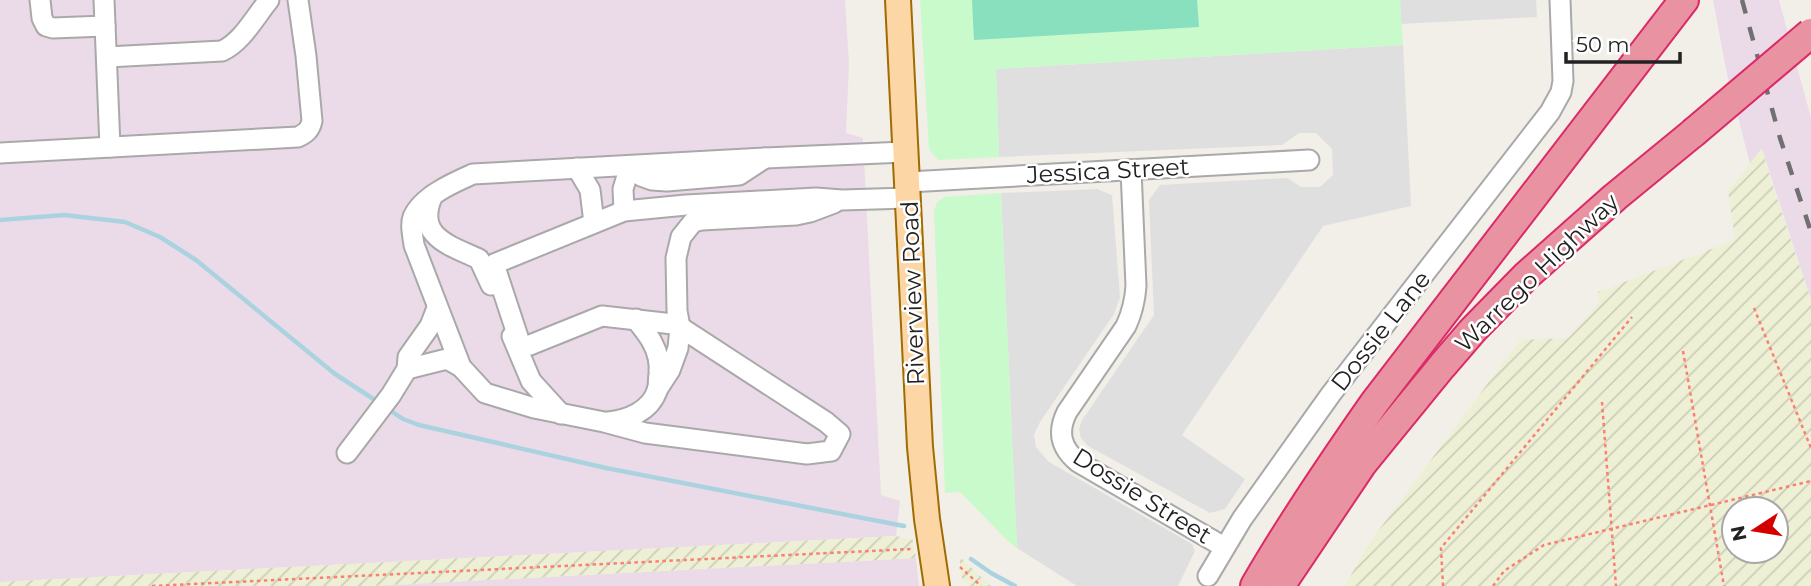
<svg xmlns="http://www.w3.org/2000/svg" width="1811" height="586" font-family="Montserrat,sans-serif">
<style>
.residential{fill:#e0dfdf}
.industrial{fill:#ebdbe8}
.farmland{fill:url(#farmland-furrows);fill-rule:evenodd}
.park{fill:#c8facc}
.pitch{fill:#88e0be}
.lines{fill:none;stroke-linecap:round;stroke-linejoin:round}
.stream{stroke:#aad3df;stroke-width:4.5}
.minor-casing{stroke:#a9a9a9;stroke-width:23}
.major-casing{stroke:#a06b00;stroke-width:28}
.highway-casing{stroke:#dc2a67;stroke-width:32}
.path{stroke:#fa8072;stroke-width:2.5;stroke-dasharray:3.5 3.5;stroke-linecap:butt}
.minor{stroke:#fff;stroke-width:19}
.major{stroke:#fcd6a4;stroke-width:24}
.highway{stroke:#e892a2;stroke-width:28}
.rail{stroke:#707070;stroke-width:4.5;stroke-dasharray:14 14;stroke-linecap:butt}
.highway-bridge-casing{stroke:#dc2a67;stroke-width:32;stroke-linecap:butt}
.highway-bridge{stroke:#e892a2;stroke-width:28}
.labels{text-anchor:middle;stroke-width:5;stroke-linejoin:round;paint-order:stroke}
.street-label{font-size:24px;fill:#222;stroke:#fff}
</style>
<defs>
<pattern id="farmland-furrows" width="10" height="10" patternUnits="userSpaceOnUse" patternTransform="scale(1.75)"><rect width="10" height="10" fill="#eef0d5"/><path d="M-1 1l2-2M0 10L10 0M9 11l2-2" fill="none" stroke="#ccceb7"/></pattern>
</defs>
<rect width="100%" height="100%" fill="#f2efe9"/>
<!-- residential -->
<g class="residential">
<polygon points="1400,0 1536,0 1537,17 1401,24"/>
<polygon points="1403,45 1411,206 1323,226 1182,435 1245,479 1225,509 1210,513 1088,446 1081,438 1079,429 1082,420 1154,315 1149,200 1160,185 1287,178 1301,187 1320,187 1333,175 1332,149 1316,133 1299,133 1282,145 999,157 996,69"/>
<polygon points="1097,189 1112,195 1120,297 1114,314 1040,422 1034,435 1036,447 1049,462 1192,544 1195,551 1178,586 1077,586 1017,548 1001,193"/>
</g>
<!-- industrial -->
<g class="industrial">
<polygon points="0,0 845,0 849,64 846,133 863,138 881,495 900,501 896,536 0,582"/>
<polygon points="1713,0 1779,0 1811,118 1811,300 1762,149 1750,164 1727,74"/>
<polygon points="916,558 919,586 371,586"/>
</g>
<!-- farmland -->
<g class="farmland">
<path d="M1762 148 1770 177 1811 300V586H1345L1367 546 1520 340 1568 338 1599 303 1598 292 1735 240 1728 191ZM1776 509V551H1734V509Z"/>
<polygon points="896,536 913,540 916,558 371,586 0,586 0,582"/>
<polygon points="959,556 991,586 970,586 962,578"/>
</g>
<!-- park -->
<g class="park">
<polygon points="920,0 1400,0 1403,45 996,69 999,157 938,160 929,149"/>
<polygon points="1001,193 1017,548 1008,541 960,492 945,493 934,211 937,202 945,197"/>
</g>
<!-- pitch -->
<polygon class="pitch" points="972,0 1197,0 1199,27 974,40"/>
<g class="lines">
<!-- stream -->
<g class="stream">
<polyline points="0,220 64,215 125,222 160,237 196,260 335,374 378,402"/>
<polyline points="388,409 403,419 419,425 606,468 904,526"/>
<polyline points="971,559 991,573 1015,586"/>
</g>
<defs>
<g id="minor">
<polyline points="40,0 42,18 46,26 53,28 105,26"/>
<polyline points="104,0 110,147"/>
<path d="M107 57 222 51C242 42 255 17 269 0"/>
<path d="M905 152 765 158 473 174C455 182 422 196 413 217 410 225 413 236 414 245L461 367 485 393 534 408 604 422 645 433 807 454 831 451 840 434 826 422 680 327 673 324 602 316 530 345 521 346 494 264 624 211 686 205 780 200 816 198 842 200 908 198"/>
<path d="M0 153 298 137C306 133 310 130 312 121L306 56 298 0"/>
<polyline points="577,168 590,190 594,223"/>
<path d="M1131 170 1136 286C1135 301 1132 313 1126 326L1067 412C1057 432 1061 448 1078 462L1224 547"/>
<polyline points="908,182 1309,160"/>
<path d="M433 195C414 236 449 245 479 259L491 285"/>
<polyline points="624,211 623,189 630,166 641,176 652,180 667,181 739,175 765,158"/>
<polyline points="512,336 531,381 561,414"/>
<polyline points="407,369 447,359 461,367"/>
<polyline points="657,390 670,370 678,348 680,327 677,311 676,258 681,237 693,222 702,220 796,215 810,212 834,203"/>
<path d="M608 422C628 420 650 411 657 391 659 386 658 379 659 374 660 363 657 351 652 342 648 334 641 327 636 319"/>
<polyline points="347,453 391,395 407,369 408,357 430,326 437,308"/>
<polyline points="1208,576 1242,519 1331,394 1550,112 1561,92 1563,81 1560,0"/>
</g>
<polyline id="major" points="898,0 920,447 927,519 937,586"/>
<g id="highway">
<path d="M1255 586C1292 522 1333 462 1375 402L1684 0"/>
<polyline points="1280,586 1362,464 1442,366 1473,330 1526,276 1615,197 1693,133"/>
</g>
</defs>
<!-- minor casing -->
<use href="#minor" class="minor-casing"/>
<!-- major casing -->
<use href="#major" class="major-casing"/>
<!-- highway casing -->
<use href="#highway" class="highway-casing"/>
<!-- path -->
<g class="path">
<polyline points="1754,308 1811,448"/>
<polyline points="1683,351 1724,586"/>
<polyline points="1602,402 1616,586"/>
<polyline points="960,567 981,586"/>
<polyline points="152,586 911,549"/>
<polyline points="1443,586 1441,548 1632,317"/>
<polyline points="1493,586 1504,571 1544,545 1811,481"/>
</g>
<!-- minor -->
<use href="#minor" class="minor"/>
<!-- major -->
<use href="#major" class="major"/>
<!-- highway -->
<use href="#highway" class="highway"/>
<!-- rail -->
<polyline class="rail" points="1742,0 1780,138 1811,232"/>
<defs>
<polyline id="highway-bridge" points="1693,133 1811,33"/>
</defs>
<!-- highway-bridge casing -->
<use href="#highway-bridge" class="highway-bridge-casing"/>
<!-- highway-bridge -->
<use href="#highway-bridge" class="highway-bridge"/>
</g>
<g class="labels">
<!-- street labels -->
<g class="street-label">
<text transform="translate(1108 171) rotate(-3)" y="8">Jessica Street</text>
<text transform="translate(1537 273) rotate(-44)" y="8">Warrego Highway</text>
<text transform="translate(913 293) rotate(-92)" y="8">Riverview Road</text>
<text transform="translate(1381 331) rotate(-52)" y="8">Dossie Lane</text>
<text transform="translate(1142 496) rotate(32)" y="8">Dossie Street</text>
</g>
</g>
<!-- north arrow -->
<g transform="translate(1755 530) rotate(258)"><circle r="33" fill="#ffffff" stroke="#a7a7a7" stroke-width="2"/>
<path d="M0-5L12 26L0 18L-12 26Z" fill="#d40000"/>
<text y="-10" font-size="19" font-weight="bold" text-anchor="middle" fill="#222222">N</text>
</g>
<!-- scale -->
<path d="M1566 52v10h114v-10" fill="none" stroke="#222222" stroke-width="3.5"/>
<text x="1576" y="52" font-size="21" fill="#222222" stroke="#ffffff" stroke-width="5" paint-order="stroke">50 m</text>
</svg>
